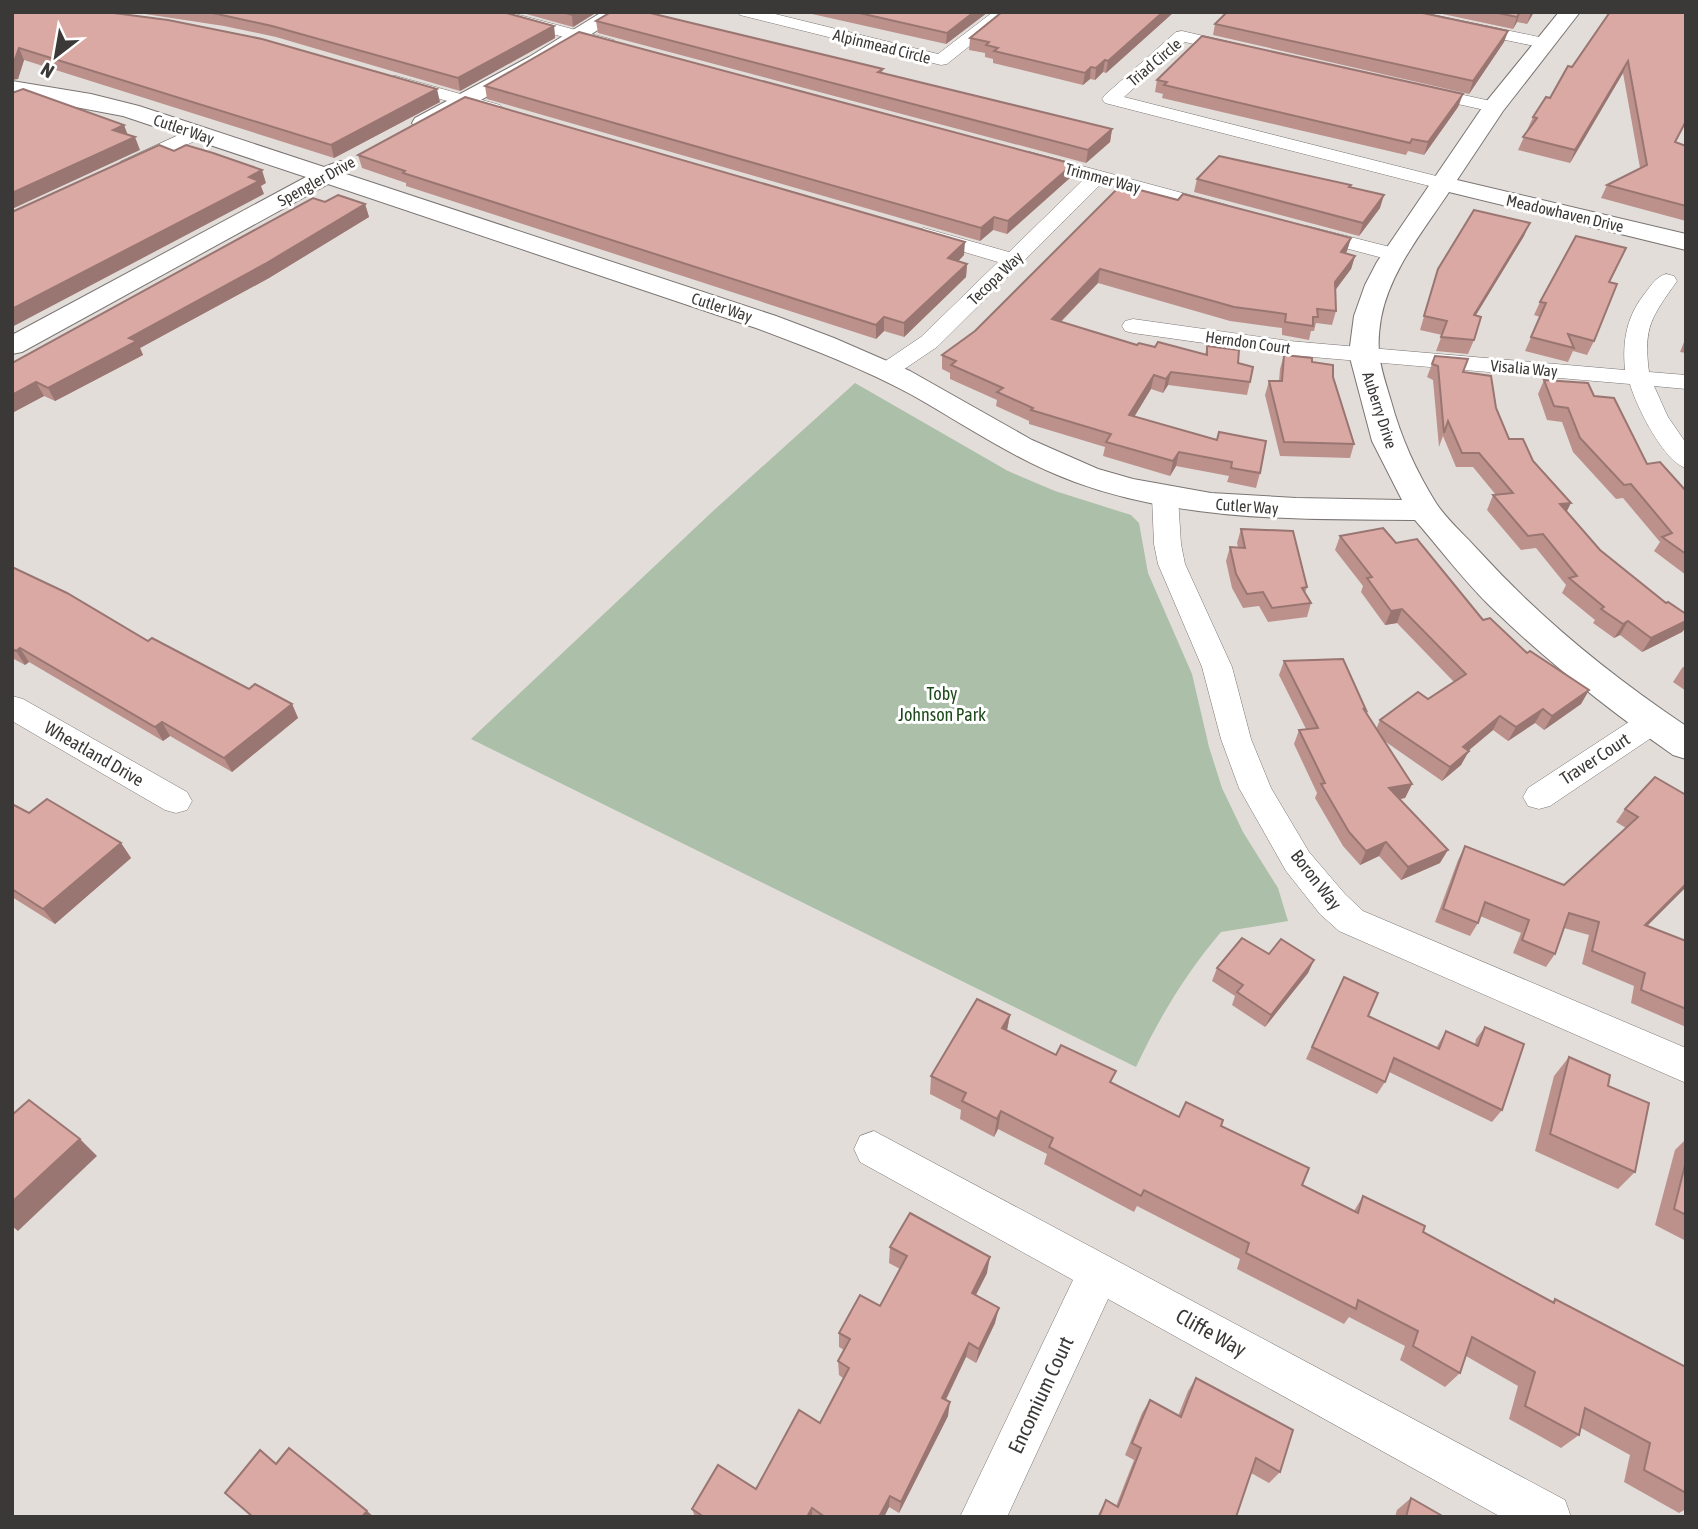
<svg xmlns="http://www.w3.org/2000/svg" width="1698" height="1529" font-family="'Asap Condensed',sans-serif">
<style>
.green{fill:#abbfa9}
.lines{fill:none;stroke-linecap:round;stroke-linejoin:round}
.minor-casing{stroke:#7b7573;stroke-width:1}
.tertiary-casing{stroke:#7b7573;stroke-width:2}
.minor{fill:#fff;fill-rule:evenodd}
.tertiary{fill:#fff;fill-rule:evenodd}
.wall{fill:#bc918c}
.shaded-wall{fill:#997672}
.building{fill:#dba9a3;stroke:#997672;stroke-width:2}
.labels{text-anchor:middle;stroke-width:6;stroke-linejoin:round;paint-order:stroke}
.far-street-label{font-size:16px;fill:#3b3937;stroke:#fff}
.park-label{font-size:18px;fill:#1d4a1b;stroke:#fff}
.street-label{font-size:18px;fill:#3b3937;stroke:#fff}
.near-street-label{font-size:21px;fill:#3b3937;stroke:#fff}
</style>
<rect width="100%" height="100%" fill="#e3ddda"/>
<!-- green -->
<path class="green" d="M855 383 1008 471 1055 491 1131 515 1139 523 1148 573 1192 674 1209 747 1222 788 1243 832 1278 888 1288 921 1221 932C1186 973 1159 1018 1136 1067L471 739 712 512Z"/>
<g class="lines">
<defs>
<g id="minor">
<polygon points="480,12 508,12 614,40 616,44 608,49 482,15"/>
<polygon points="738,12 767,12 938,54 993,12 1012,12 947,64 941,65 740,15"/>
<polygon points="1386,12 1419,12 1544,38 1552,43 1544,48 1394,17"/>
<polygon points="1182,31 1247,46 1250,50 1241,55 1185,42 1124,97 1452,180 1455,184 1452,188 1445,190 1105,103 1102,99 1105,95 1176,32"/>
<polygon points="396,76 500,105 503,109 494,114 390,85 387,81 390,77"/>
<polygon points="1418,85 1500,103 1503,107 1494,112 1412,94 1409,90"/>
<polygon points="196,127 203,129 205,133 203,137 134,170 120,170 117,166 120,162"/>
<polygon points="1030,152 1227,205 1230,209 1227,213 1220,215 1102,183 937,347 894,376 878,376 874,371 878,366 921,337 998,262 917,238 914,234 917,230 924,228 1009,252 1084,179 1023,162 1020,158 1023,154"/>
<polygon points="1307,226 1402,250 1405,255 1402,260 1394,261 1300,236 1297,232 1300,228"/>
<path d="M1666 274 1674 276 1677 281C1652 317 1643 326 1649 372L1686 375V389L1654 386 1668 417 1686 443V468C1664 462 1636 406 1630 384L1289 355 1133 333 1125 331 1122 326 1125 321 1133 319 1289 341 1625 370C1622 340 1627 315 1646 292 1652 284 1656 277 1666 274Z"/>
<polygon points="1165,489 1174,491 1178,497 1181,544 1185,564 1232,667 1251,739 1271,788 1309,852 1345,894 1363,911 1686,1048 1686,1083 1339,931 1320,914 1286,871 1239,788 1221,739 1202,667 1158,564 1154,544 1152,497 1156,491"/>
<polygon points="12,696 23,699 187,792 192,801 187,810 176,813 165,810 12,721"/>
<polygon points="1652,711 1663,714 1667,722 1663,730 1550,806 1539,809 1528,806 1523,797 1528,788 1641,714"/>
<polygon points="874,1131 1565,1500 1571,1517 1501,1517 1108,1299 1007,1517 960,1517 1073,1280 860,1162 854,1149 860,1136"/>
</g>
<g id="tertiary">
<polygon points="602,12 626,12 543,65 431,128 415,128 412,123 415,118 529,57"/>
<path d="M1559 12H1580L1503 111 1457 180 1686 234V250L1449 192C1423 231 1390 271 1381 318 1375 354 1381 367 1391 401 1401 438 1416 471 1436 503 1447 520 1465 535 1479 551 1540 618 1610 675 1686 726V759L1673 755C1609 710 1549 663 1493 609 1465 582 1441 550 1415 520 1301 519 1184 522 1075 482 1017 461 965 425 912 395 862 368 809 348 756 328L328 184 22 352 12 354V335L306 177 123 116 12 95V81L91 94 139 106 324 167 340 161 348 163 352 168 346 174 776 316 834 338 910 371 1032 440 1098 469 1133 479 1211 493 1296 498 1402 500 1372 441 1349 354 1354 316 1365 285 1377 262 1486 102Z"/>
</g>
</defs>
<!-- minor casing -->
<use href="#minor" class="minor-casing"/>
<!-- tertiary casing -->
<use href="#tertiary" class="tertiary-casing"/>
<!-- minor -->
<use href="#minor" class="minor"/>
<!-- tertiary -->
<use href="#tertiary" class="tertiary"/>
</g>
<!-- wall -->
<g class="wall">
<polygon points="12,12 440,102 334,158 24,60 18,79"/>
<polygon points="110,12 503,12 554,26 555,38 460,91 276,37 224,26 145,14"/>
<polygon points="519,12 597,12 573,27"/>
<polygon points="803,12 988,12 946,44"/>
<polygon points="1174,12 1106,73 1103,72 1095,80 1090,79 1083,85 993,63 993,59 985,57 985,53 969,50 970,38"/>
<polygon points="1433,12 1534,12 1527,24 1517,22 1513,29"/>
<polygon points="1610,12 1676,142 1686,146 1686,221 1601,198 1607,185 1640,168 1623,73 1570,163 1518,150 1533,117 1550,98"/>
<polygon points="596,21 883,69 882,73 1112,129 1110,142 1086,163 598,33"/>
<polygon points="1215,24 1508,31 1504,42 1469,94 1213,35"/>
<polygon points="1157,80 1463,94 1458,107 1424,155 1408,151 1406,155 1162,98 1163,94 1155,92"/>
<polygon points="485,86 1071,177 1007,234 993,230 980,241 487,99"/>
<polygon points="358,155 964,255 958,261 967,264 966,277 904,337 884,331 876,339 406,186 406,183 362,168"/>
<polygon points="1197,179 1351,185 1350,187 1380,208 1359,236 1194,192"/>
<polygon points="1178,200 1351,238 1346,253 1355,256 1351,269 1335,290 1336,311 1332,325 1316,323 1314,331 1311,331 1309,340 1282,335 1282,328 1230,321 1098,283 1061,322 1137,345 1205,355 1207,346 1238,363 1250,382 1247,395 1168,385 1163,393 1151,389 1134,416 1260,473 1256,488 1227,482 1229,476 1176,466 1170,476 1103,456 1105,447 1029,424 1029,421 996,406 997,400 950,379 950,373 942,369 942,355"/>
<polygon points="325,202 365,204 369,217 269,278 140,348 143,355 55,401 44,396 12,413 12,363"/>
<polygon points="1524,236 1476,315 1474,340 1468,354 1436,351 1442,335 1420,330 1438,269"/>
<polygon points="1626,248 1610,282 1594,341 1587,355 1573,351 1568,362 1525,351 1540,317 1534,315 1540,302"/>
<polygon points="1686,337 1686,353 1680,352"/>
<polygon points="1284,355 1312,362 1333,377 1354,444 1350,458 1280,456 1265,395 1269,381 1279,381 1280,369"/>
<polygon points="1435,356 1463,372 1496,408 1509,439 1533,461 1566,512 1600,550 1666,603 1686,614 1686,627 1682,632 1642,652 1620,635 1614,638 1593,623 1595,620 1562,593 1566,585 1536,548 1521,550 1487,510 1493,495 1496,495 1473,467 1456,467 1443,436 1439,447 1433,380 1427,377"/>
<polygon points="1544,380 1594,396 1647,464 1686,491 1686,575 1654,551 1660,542 1623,498 1616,499 1573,452 1562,422 1547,420 1538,394"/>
<polygon points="1241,529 1307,587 1305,593 1311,603 1307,617 1268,622 1259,606 1243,608 1232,588 1226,561 1230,547 1238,547 1237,543"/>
<polygon points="1340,536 1396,543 1483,620 1527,653 1589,690 1581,704 1544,730 1535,723 1508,741 1493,730 1468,751 1461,765 1442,781 1383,740 1412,784 1405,798 1400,799 1440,863 1401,880 1379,856 1360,865 1343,846 1315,798 1317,793 1294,744 1299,730 1306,729 1279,675 1284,661 1366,710 1365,712 1376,729 1380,720 1428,699 1454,682 1397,623 1385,625 1361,592 1363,586 1335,550"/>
<polygon points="12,567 148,641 249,689 292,704 298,718 232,772 170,736 163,741 29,662 25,665 12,658"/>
<polygon points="1686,665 1686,691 1673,682 1682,668"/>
<polygon points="1686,795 1686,887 1647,926 1686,941 1686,1027 1631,1003 1634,986 1582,964 1589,935 1564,928 1555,954 1546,967 1513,953 1521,933 1480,916 1478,923 1470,936 1435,922 1458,860 1465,846 1564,885 1626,828 1616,822 1625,809"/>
<polygon points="12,804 29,813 121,843 131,858 55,924 12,897"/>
<polygon points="1269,954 1314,960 1308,973 1265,1027 1232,1005 1235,996 1212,981 1217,968"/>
<polygon points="1344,977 1368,1016 1436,1048 1446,1031 1475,1044 1476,1039 1485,1027 1502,1110 1492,1122 1389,1072 1385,1082 1377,1094 1306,1059"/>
<polygon points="1010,1015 1007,1031 1179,1117 1221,1126 1302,1185 1354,1211 1363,1196 1423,1232 1552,1302 1555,1299 1686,1367 1686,1509 1679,1513 1624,1482 1630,1455 1581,1428 1579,1435 1561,1448 1509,1419 1518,1386 1466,1356 1460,1373 1445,1387 1400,1360 1405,1346 1349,1317 1344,1324 1237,1269 1240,1259 1137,1206 1134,1212 1044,1164 1047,1154 998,1129 994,1137 960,1119 961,1110 930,1094 931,1076"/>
<polygon points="1569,1057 1608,1086 1635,1172 1618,1189 1535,1151 1554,1076"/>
<polygon points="1686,1139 1686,1241 1655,1225 1675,1150"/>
<polygon points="890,1247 987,1273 976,1295 995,1323 976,1363 966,1357 946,1400 948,1416 899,1513 889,1507 884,1517 695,1517 692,1509 756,1489 820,1423 844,1379 839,1375 838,1361 844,1350 839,1347 839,1333 880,1306 900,1269 889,1263"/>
<polygon points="1196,1378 1280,1472 1269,1483 1251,1473 1236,1517 1097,1517 1106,1500 1116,1506 1134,1460 1125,1455 1142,1413 1150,1400 1178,1416 1188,1391"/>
<polygon points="1411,1498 1444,1517 1395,1517 1397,1510"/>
</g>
<!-- shaded-wall -->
<g class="shaded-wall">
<polygon points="576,12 597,12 573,27 572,15"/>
<polygon points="974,12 988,12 946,44 947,33"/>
<polygon points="1163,12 1174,12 1106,73 1108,61"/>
<polygon points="1520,12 1517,22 1513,29 1517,17"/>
<polygon points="1531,12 1534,12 1527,24"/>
<polygon points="554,26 555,38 460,91 458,78"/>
<polygon points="1508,31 1504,42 1469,94 1473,81"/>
<polygon points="19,48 24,60 18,79 12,80 12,67"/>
<polygon points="1105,60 1103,72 1095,80 1096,68"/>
<polygon points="1628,61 1623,73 1570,163 1575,150"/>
<polygon points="1091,67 1090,79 1083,85 1085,73"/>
<polygon points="437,89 440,102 334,158 331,145"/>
<polygon points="1463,94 1458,107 1424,155 1428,142"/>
<polygon points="124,125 129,138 113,130"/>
<polygon points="1112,129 1110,142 1086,163 1088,150"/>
<polygon points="135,137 140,150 12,209 12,193"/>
<polygon points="1073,164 1071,177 1007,234 1008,221"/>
<polygon points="262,170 266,183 261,186 264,194 12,327 12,309"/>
<polygon points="1384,195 1380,208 1359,236 1363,223"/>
<polygon points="365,204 369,217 269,278 140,348 143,355 55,401 48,388 129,338"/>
<polygon points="994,217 993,230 980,241 981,228"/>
<polygon points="1530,223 1524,236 1468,328 1474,315"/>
<polygon points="1351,238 1347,251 1337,265 1341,252"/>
<polygon points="965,242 964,255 948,272 948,258"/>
<polygon points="1355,256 1351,269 1331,296 1335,282"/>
<polygon points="967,264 966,277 904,337 904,323"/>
<polygon points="1100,269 1098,283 1050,332 1052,319"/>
<polygon points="884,317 884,331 876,339 876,325"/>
<polygon points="1171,372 1168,385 1163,393 1166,379"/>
<polygon points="1154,375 1151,389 1127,429 1129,415"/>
<polygon points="36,382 44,396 12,413 12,395"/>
<polygon points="1179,452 1176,466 1170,476 1173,461"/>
<polygon points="1571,503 1564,517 1560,504"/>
<polygon points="1402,609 1397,623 1385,625 1391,611"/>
<polygon points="1628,621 1620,635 1614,638 1623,624"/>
<polygon points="1686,621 1686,627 1682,632 1642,652 1651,638"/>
<polygon points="20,648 29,662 25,665 16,651"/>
<polygon points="1589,690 1581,704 1544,730 1552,716"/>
<polygon points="292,704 298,718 232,772 224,758"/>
<polygon points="1543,709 1535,723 1508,741 1516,727"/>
<polygon points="1500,716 1493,730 1456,761 1463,747"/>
<polygon points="162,722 170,736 163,741 155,727"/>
<polygon points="1469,751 1461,765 1442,781 1450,767"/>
<polygon points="1412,784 1405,798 1383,802 1389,788"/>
<polygon points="1386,842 1379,856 1360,865 1366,851"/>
<polygon points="121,843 131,858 55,924 43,909"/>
<polygon points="1448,850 1440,863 1401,880 1408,867"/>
<polygon points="1686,884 1686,887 1635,938 1645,925"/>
<polygon points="1314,960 1308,973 1265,1027 1271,1015"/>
<polygon points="1010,1015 1006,1034 1002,1028"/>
<polygon points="1001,1111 998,1129 994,1137 997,1119"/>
<polygon points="80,1139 97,1156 18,1231 12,1226 12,1202"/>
<polygon points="990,1257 987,1273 969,1308 972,1293"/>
<polygon points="999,1308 995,1323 976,1363 979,1349"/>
<polygon points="969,1343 966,1357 940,1411 942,1398"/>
<polygon points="950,1402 948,1416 899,1513 901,1502"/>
<polygon points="890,1496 889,1507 884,1517 879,1517"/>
<polygon points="812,1508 812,1517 807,1517"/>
<polygon points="367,1511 374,1517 362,1517"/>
</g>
<!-- building -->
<g class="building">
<polygon points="12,12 106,12 168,20 262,39 437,89 331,145 19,48 12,67"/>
<polygon points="208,12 503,12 554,26 458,78 272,26"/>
<polygon points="562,12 576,12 572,15"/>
<polygon points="611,12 646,12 883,69 878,72 1112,129 1088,150 596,21"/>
<polygon points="855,12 974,12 947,33"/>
<polygon points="1002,12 1163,12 1108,61 1105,60 1096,68 1091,67 1085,73 994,51 998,48 986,45 989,42 970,38"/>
<polygon points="1227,12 1418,12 1508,31 1473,81 1215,24"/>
<polygon points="1493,12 1520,12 1517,17"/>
<polygon points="1610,12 1686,12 1686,121 1675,142 1686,146 1686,206 1607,185 1647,165 1628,61 1575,150 1523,137 1537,118 1533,117 1546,97 1550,98 1568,66 1572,67"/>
<polygon points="579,32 1073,164 1008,221 994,217 981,228 485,86"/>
<polygon points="1202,36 1463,94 1428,142 1412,139 1410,143 1164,85 1167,82 1157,80"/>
<polygon points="23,89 124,125 113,130 135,137 12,193 12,93"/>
<polygon points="465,97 965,242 948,258 967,264 904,323 884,317 876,325 403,173 405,171 358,155"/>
<polygon points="159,145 174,151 186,145 213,153 262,170 249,177 259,181 12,309 12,212"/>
<polygon points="1219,156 1351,185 1349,187 1384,195 1363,223 1197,179"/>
<polygon points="1121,185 1178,200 1183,194 1351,238 1341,252 1355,256 1335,282 1336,311 1317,309 1318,317 1313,317 1313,326 1285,322 1286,314 1234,307 1100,269 1052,319 1137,345 1139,343 1155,347 1158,342 1207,355 1207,346 1239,350 1238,363 1253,367 1250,382 1171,372 1166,379 1154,375 1129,415 1217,440 1219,432 1266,441 1260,473 1231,468 1232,462 1179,452 1173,461 1106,442 1111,434 1031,410 1033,408 997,392 1003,388 951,365 956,361 942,355 975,331"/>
<polygon points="338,195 365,204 265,264 129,338 137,341 48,388 36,382 12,395 12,363 313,198 325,202"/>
<polygon points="1474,210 1530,223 1474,315 1481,317 1474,340 1441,337 1447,321 1424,316 1438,269"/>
<polygon points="1576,236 1626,248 1609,282 1617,284 1594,341 1568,334 1574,348 1531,337 1546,303 1540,302"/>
<polygon points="1284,355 1312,358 1312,362 1333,365 1333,377 1354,444 1284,442 1269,381 1282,381"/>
<polygon points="1435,356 1468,359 1463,372 1491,376 1496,408 1509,439 1523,439 1533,461 1571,503 1560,504 1600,550 1666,603 1668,602 1686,614 1686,621 1651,638 1628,621 1623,624 1601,609 1604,607 1569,578 1577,576 1543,534 1528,536 1493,495 1513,493 1479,453 1462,453 1448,421 1444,433 1438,366 1432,364"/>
<polygon points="1544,380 1588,383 1594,396 1614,398 1647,464 1660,462 1686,491 1686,554 1662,537 1672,533 1631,484 1624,485 1580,438 1568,408 1554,406"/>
<polygon points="1383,528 1396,543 1417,539 1483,620 1490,618 1527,653 1530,651 1589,690 1552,716 1543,709 1516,727 1500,716 1463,747 1469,751 1450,767 1380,720 1418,692 1428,699 1466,674 1402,609 1391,611 1367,578 1372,577 1340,536"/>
<polygon points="1241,529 1293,531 1307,587 1302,588 1311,603 1272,608 1263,592 1247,594 1236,574 1230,547 1245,548"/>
<polygon points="12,567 67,593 148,641 152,638 249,689 255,684 292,704 224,758 162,722 155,727 20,648 16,651 12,649"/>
<polygon points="1343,659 1366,710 1363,708 1412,784 1389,788 1448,850 1408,867 1386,842 1366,851 1349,832 1321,784 1325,783 1299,730 1318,728 1284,661"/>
<polygon points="1655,777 1686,795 1686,884 1645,925 1686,941 1686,1009 1641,990 1645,973 1592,951 1599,922 1569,913 1555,954 1522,940 1529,920 1485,902 1478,923 1443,909 1465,846 1564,885 1638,817 1625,809"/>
<polygon points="47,799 121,843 43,909 12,889 12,804 29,813"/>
<polygon points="1242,938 1269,954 1281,939 1314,960 1271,1015 1237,992 1243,985 1217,968"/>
<polygon points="1344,977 1378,993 1368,1016 1439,1049 1446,1031 1478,1046 1485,1027 1524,1044 1502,1110 1394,1058 1385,1082 1312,1047"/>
<polygon points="977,999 1010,1015 1002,1028 1056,1055 1061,1045 1116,1071 1110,1082 1179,1117 1186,1102 1223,1120 1221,1126 1309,1168 1302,1185 1358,1213 1363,1196 1425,1226 1423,1232 1554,1303 1555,1299 1686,1367 1686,1493 1644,1470 1650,1443 1585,1408 1579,1435 1525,1406 1535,1372 1472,1337 1460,1373 1413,1346 1418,1331 1358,1300 1356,1309 1246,1253 1249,1243 1144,1190 1141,1196 1049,1147 1053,1138 1001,1111 997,1119 962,1101 966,1093 931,1076"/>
<polygon points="1569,1057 1610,1075 1608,1086 1649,1103 1635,1172 1550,1134"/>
<polygon points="29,1100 80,1139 12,1202 12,1115"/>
<polygon points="1686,1161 1686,1215 1674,1209"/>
<polygon points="910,1213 990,1257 972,1293 999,1308 979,1349 969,1343 942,1398 950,1402 901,1502 890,1496 879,1517 825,1517 812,1508 807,1517 704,1517 692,1509 718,1465 756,1489 799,1410 820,1423 849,1368 838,1361 850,1339 839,1333 860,1295 880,1306 907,1256 890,1247"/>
<polygon points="1196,1378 1293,1430 1280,1472 1256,1458 1236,1517 1099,1517 1106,1500 1118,1507 1141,1448 1132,1443 1150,1400 1181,1417"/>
<polygon points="289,1448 367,1511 362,1517 253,1517 225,1493 260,1450 276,1464"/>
<polygon points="1411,1498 1444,1517 1406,1517"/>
</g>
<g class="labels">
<!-- far-street labels -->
<g class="far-street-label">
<text transform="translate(882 46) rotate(14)" y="6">Alpinmead Circle</text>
<text transform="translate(1154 62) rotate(-40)" y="6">Triad Circle</text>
<text transform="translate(184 129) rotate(19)" y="6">Cutler Way</text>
<text transform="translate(1103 178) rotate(15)" y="6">Trimmer Way</text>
<text transform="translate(316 181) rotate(-29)" y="6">Spengler Drive</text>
<text transform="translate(1565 213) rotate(13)" y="6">Meadowhaven Drive</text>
<text transform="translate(995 278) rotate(-44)" y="6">Tecopa Way</text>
<text transform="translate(722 307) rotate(18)" y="6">Cutler Way</text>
<text transform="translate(1248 342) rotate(8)" y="6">Herndon Court</text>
<text transform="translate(1524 368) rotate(5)" y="6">Visalia Way</text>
<text transform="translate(1380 410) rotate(72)" y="6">Auberry Drive</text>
<text transform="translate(1247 506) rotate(4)" y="6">Cutler Way</text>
</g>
<!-- park labels -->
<g class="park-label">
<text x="942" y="700">Toby<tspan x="942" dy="21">Johnson Park</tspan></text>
</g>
<!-- street labels -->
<g class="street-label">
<text transform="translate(94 754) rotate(30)" y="6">Wheatland Drive</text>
<text transform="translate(1595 759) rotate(-33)" y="6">Traver Court</text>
<text transform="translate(1316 880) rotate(52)" y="6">Boron Way</text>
</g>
<!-- near-street labels -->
<g class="near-street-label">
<text transform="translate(1211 1333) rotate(29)" y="7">Cliffe Way</text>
<text transform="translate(1041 1395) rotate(-65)" y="7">Encomium Court</text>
</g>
</g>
<!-- border -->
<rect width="1698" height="1529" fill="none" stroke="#3b3937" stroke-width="28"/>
<!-- north arrow -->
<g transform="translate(56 56) rotate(211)" stroke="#ffffff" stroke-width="5" paint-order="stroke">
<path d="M0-5L12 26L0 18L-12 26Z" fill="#3b3937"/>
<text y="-10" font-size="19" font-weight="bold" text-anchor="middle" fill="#3b3937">N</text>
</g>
</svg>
